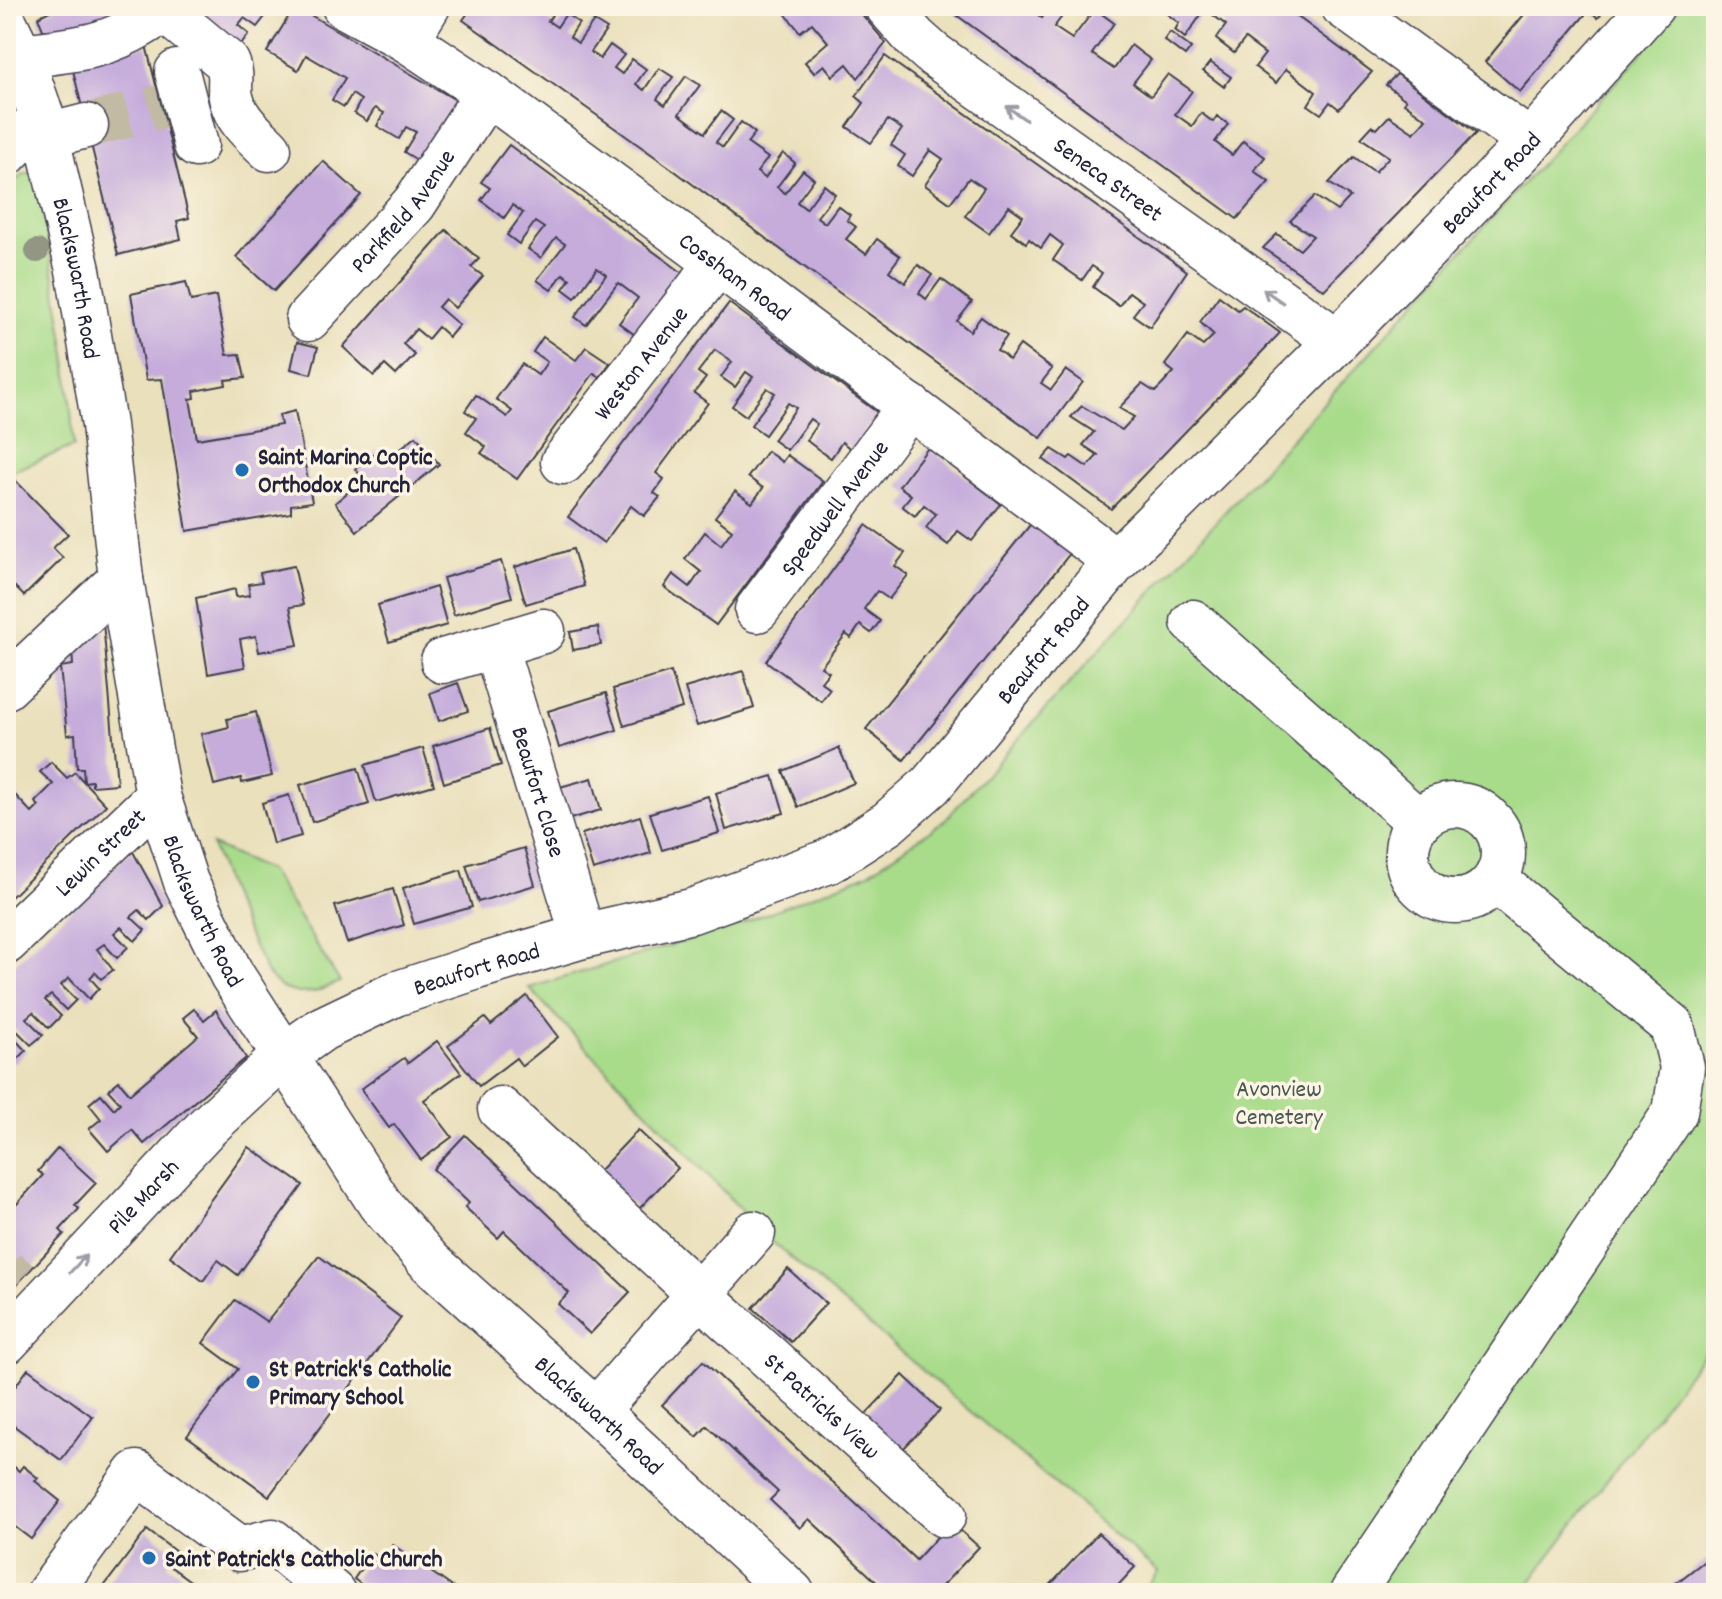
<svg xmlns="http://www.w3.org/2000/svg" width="1722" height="1599" font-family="Dekko,sans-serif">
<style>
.green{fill:#a8db8a;stroke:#657e62;stroke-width:2}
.building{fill:#c5acdb}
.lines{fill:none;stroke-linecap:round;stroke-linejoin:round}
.minor-tunnel{stroke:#c2baa2;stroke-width:44;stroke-dasharray:44 22;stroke-linecap:butt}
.minor-casing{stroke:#403e4e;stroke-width:47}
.minor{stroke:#fff;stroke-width:44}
.tree{fill:#929682}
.oneway{stroke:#9c9ca7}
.poi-dot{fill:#1f6fb2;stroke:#fcf5e5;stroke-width:3}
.labels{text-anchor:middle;stroke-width:7;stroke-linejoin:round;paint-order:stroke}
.street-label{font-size:24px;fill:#22223b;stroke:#fcf5e5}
.poi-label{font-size:24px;font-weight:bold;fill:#22223b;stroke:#fcf5e5;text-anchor:start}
.park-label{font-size:24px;fill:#4a5a53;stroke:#fcf5e5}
</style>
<rect width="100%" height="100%" fill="#fcf5e5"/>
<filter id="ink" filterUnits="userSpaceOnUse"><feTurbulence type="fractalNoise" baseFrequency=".0125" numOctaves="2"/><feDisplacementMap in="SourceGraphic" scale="16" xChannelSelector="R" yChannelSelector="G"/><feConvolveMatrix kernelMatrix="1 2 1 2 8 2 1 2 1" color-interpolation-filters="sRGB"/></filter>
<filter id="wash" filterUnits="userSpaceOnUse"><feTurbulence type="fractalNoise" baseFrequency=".006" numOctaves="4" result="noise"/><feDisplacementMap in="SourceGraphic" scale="32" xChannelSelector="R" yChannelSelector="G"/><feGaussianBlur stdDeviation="1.8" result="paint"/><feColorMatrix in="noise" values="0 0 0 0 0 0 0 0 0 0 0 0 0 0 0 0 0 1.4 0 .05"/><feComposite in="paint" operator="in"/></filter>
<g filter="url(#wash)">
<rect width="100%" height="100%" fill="#eae0bc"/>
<!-- green -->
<g class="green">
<polygon points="1680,6 1716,6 1716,1337 1522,1593 1142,1593 1158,1572 769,1239 529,988 735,926 867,874 944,821 1640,55"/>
<polygon points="25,173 33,173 41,196 66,354 74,446 8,473 6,471 6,188"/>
<polygon points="212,845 270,871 340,982 315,992 298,993 282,988 267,974 231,897"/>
</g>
<g id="blocks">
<!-- building -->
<g class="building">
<polygon points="59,6 157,6 84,39 43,30 38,17"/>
<polygon points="194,6 260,6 258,8 267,14 257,27 244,18 238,25 249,34 238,49 191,9"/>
<polygon points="295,6 459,102 417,160 404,152 416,132 406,127 399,139 377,126 384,113 375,108 367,121 354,113 361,100 352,94 344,107 332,100 345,78 306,55 298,70 267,52"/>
<polygon points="473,6 526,6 535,12 539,6 558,6 548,21 557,27 566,14 579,23 570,37 578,43 594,21 607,29 591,52 600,59 610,45 624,55 614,68 622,74 632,59 646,69 636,84 644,90 659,68 673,77 657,99 665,105 686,76 700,85 679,114 705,133 721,111 733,120 716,142 723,147 741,122 755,133 747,143 768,158 757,172 765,178 783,153 795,163 777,187 785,193 803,170 814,179 797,202 806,209 824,185 835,194 817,217 825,223 838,206 850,215 847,220 856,227 846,239 866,254 877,239 900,256 889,271 905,283 918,265 932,275 919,293 926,299 941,279 955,289 972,302 957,321 970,331 981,317 993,326 1007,336 997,350 1004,355 1009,360 1020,345 1052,369 1041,383 1051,390 1066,370 1083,382 1041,438 830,286 668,166 463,20"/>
<polygon points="792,6 855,6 886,43 858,78 847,64 833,76 824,65 814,73 805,62 828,42 812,23 800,32 784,12"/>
<polygon points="944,6 1037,6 1033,11 1042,18 1051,6 1070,6 1054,27 1072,39 1095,9 1114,23 1092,54 1114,69 1131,45 1140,52 1151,60 1133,83 1151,96 1168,74 1192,91 1175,114 1192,126 1201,113 1213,122 1217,116 1228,124 1215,142 1232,155 1243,141 1265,157 1254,171 1269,182 1237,219"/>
<polygon points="1173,6 1283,6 1372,72 1339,109 1330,102 1321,114 1308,105 1316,92 1286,69 1276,83 1255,67 1265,54 1245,39 1234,53 1216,39 1226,25 1205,9 1185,38 1175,30 1179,23 1167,14"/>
<polygon points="1531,6 1608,6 1598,18 1589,10 1520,92 1485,62"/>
<polygon points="1170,32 1191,48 1185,56 1164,40"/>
<polygon points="146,45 189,218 177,221 181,239 118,255 71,62"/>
<polygon points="885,56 1187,271 1150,327 1133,315 1143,302 1129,292 1119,306 1093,287 1102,273 1098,270 1092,266 1082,280 1053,260 1063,245 1050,235 1041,248 1029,239 1026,243 1011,232 1023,216 1009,206 989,233 965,216 984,188 969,178 950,203 925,185 943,159 930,150 912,176 898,166 905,155 891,145 902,129 888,120 871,143 847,127 864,103 856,96"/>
<polygon points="1210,62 1231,77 1224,87 1203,71"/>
<polygon points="1397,74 1476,133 1324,290 1263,248 1277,234 1300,250 1313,236 1290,221 1315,196 1337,211 1350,197 1329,183 1341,170 1354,157 1375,172 1389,157 1361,138 1372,126 1377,129 1389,116 1414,133 1426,119 1404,103 1406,100 1386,85"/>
<polygon points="509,145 684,274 635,335 619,323 638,298 618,283 586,325 575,317 606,275 597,268 575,298 563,289 570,279 563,274 551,290 537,280 565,244 556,238 541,258 528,249 544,228 535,222 519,244 507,235 523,213 513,205 504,218 481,200 490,188 481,182"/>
<polygon points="323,161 361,195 274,291 236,257"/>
<polygon points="446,230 479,259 471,267 483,276 455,308 445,299 438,307 459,325 449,337 438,327 428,339 416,329 403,344 415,355 396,375 385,365 374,376 343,347"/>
<polygon points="186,282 191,301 216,296 227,355 240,354 245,378 225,380 226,385 194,391 195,398 190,399 197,439 281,425 279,415 295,411 312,502 291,505 291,513 187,531 162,379 146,380 131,294"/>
<polygon points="1219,296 1238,310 1243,306 1280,333 1111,509 1043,459 1052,449 1068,459 1071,456 1087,467 1098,455 1083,445 1094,432 1071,417 1082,406 1122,430 1134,417 1119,408 1142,384 1155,392 1162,385 1174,372 1165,365 1188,335 1203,346 1214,335 1200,322"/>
<polygon points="729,303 878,413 852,450 842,442 831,458 819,450 806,440 817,424 810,419 787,450 773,440 796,408 788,403 765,435 751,425 775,393 767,388 746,416 732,406 753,377 746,372 735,387 721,377 732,362 715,350 698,372 706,378 694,393 708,403 656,473 664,479 654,493 660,497 644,516 631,506 604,543 568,517"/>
<polygon points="543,337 576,360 586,347 610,363 600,377 594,373 517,479 481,453 486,447 466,432 476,418 465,411 476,395 507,417 512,411 496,399 522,364 538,375 547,362 533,352"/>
<polygon points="297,342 318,347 311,374 291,369"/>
<polygon points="416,436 439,464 357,531 335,503 364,479 355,469 383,446 391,456"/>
<polygon points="928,448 1001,504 972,541 958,531 948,545 926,528 936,514 924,505 915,516 902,506 911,495 899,486"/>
<polygon points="767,451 782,462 787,455 823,481 716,625 664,587 673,574 690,587 696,578 701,572 685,559 705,532 721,545 732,530 715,517 735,491 752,503 763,488 748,477"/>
<polygon points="6,471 68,534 53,548 63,558 24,596 13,585 6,593"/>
<polygon points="1034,520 1072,551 904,760 866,729"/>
<polygon points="866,525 905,553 895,566 908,575 889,599 877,591 864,609 880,621 871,633 860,625 851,638 846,634 821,667 829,672 821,682 830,689 821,701 766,661"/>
<polygon points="573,549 584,586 526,604 515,567"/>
<polygon points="501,561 512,597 454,615 443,578"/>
<polygon points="294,566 303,605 290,607 298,645 259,652 256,636 240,639 245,667 208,674 196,598 235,589 236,597 250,595 248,584 262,582 260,573"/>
<polygon points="436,587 447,625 389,642 378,605"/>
<polygon points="103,622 117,784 92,786 92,781 84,782 106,805 6,902 6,804 15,795 32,813 39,806 35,802 53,784 40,772 51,762 67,778 75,772 84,782 83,768 77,768 75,734 67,735 60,667 73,665 72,649"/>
<polygon points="598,627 601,645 573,650 570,632"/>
<polygon points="743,671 754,708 697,726 685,688"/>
<polygon points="671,672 682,708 624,726 613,689"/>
<polygon points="458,683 468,711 439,721 430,693"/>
<polygon points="606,693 617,730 559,748 548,711"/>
<polygon points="256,712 272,776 242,783 241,778 214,785 201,734 229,727 227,719"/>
<polygon points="490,728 501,765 444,783 433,746"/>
<polygon points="423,748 434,785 376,802 365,765"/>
<polygon points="839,748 854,783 798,807 783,771"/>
<polygon points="358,768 369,804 312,822 300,785"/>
<polygon points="773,776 784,813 726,830 716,793"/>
<polygon points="592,778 601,810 570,819 560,787"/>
<polygon points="289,795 301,836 273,844 262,803"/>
<polygon points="708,796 719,833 662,850 650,813"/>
<polygon points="640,816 651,853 593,870 582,834"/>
<polygon points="524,848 535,885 478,902 466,865"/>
<polygon points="132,850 163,906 149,920 139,910 131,917 145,930 135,941 121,927 114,933 128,947 117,958 104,944 97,949 113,970 101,979 95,972 90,978 99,988 89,999 69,978 61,985 76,1000 66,1010 51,995 45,1000 61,1016 49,1028 33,1012 26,1018 43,1035 31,1045 15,1029 10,1034 26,1051 14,1063 6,1054 6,972"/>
<polygon points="461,870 472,907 414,924 403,888"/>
<polygon points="393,889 404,925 347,943 335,906"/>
<polygon points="527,996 558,1037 522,1066 516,1058 479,1086 448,1046 485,1018 491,1025"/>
<polygon points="194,1009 204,1020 216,1010 246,1058 144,1144 132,1130 108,1151 89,1129 101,1119 89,1104 101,1094 114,1109 120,1103 108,1090 119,1081 130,1094 198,1036 183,1018"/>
<polygon points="437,1041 461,1073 424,1100 452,1137 421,1160 394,1124 389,1128 361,1089 404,1058 408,1063"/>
<polygon points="638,1130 678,1168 638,1210 598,1172"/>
<polygon points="465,1135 630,1292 590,1334 558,1304 569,1293 504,1231 498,1238 465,1207 469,1203 433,1169"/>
<polygon points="249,1147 303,1185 238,1275 218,1260 203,1281 170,1256"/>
<polygon points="58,1148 96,1183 75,1205 79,1209 60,1230 64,1234 6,1296 6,1216 43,1175 38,1171"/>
<polygon points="319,1256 401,1318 269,1496 187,1436 238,1369 203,1343 235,1300 267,1322"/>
<polygon points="788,1269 826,1303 791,1342 753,1308"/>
<polygon points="703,1361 916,1560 951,1522 979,1547 937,1591 939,1593 882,1593 885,1590 809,1519 800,1528 770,1500 778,1492 707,1426 697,1437 662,1405"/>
<polygon points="28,1369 93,1417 61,1460 6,1420 6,1399"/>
<polygon points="903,1375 940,1410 900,1452 863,1417"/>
<polygon points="6,1460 19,1471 23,1466 38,1478 35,1481 60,1501 31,1539 6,1520"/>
<polygon points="147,1530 176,1552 167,1564 193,1583 186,1593 99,1593"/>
<polygon points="1098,1533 1135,1567 1111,1593 1043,1593"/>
<polygon points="393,1545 461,1593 357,1593 362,1585 354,1579 372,1553 382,1560"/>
<polygon points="1716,1552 1716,1593 1666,1593 1671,1587"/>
</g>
</g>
</g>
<g filter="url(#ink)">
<use href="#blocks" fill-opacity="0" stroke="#403e4e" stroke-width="2"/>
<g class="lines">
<!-- minor-tunnel -->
<g class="minor-tunnel">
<polyline points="86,126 161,107"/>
<polyline points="6,1271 19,1282"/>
</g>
<defs>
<g id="minor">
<path id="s1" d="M344 6 407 40 487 93 718 263 1116 561"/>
<path id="s2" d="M887 6 915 38 933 54 1337 341"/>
<polyline points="1343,6 1530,142"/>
<path d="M164 10 227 62C234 76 227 87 232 101 237 121 255 135 269 149"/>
<path id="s3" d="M6 25 21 56 42 117 78 270 104 425 121 579 158 796 186 882 232 975 380 1204 430 1262 596 1411 792 1593"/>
<polyline points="407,40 428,6"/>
<path d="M21 56C44 53 68 51 90 46 119 39 146 24 169 6"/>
<polyline points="177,72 196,145"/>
<polyline points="47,136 86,126"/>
<polyline points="6,154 42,117"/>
<path id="s4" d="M308 319 414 204 487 93"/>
<path id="s5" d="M563 462 718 263"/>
<path id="s6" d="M757 610 910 406"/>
<polyline points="1193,622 1418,821"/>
<path id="s7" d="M495 646 583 936"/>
<polyline points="443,661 543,631"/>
<polyline points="6,687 121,579"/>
<circle cx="1455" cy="853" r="48"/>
<path id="s8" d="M6 942 158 796"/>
<path id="s9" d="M500 1109 699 1294 944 1515"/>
<path id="s10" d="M6 1342 206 1128 284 1056 322 1029 395 994 477 967 583 936 692 911 829 861 888 823 931 785 1116 561 1337 341 1530 142 1652 6"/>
<polyline points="596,1411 753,1233"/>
<polyline points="49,1593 137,1473 240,1549 272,1541 333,1593"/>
<polyline points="1352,1593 1675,1112 1682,1067 1672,1026 1495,880"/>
</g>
</defs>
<!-- minor casing -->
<use href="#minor" class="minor-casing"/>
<!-- minor -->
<use href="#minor" class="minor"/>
</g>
<!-- trees -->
<circle class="tree" cx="37" cy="251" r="12"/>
<!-- one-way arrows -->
<defs><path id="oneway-shaft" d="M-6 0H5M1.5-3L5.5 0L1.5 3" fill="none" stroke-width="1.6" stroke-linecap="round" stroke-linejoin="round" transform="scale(2)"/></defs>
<g class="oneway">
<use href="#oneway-shaft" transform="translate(1016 113) rotate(-145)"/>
<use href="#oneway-shaft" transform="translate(1273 296) rotate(-145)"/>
<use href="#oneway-shaft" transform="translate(78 1264) rotate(-47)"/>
</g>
</g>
<!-- markers -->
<g class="poi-dot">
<circle cx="242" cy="470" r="8"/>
<circle cx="253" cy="1382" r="8"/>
<circle cx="149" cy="1558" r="8"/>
</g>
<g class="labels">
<!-- street labels -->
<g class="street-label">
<text dy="8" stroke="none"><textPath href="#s2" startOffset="282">Seneca Street</textPath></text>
<text dy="8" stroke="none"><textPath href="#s10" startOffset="1932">Beaufort Road</textPath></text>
<text dy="8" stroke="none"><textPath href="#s4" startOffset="144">Parkfield Avenue</textPath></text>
<text dy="8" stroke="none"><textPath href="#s1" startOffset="476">Cossham Road</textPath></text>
<text dy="8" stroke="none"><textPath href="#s3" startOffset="264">Blackswarth Road</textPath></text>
<text dy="8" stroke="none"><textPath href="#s5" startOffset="126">Weston Avenue</textPath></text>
<text dy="8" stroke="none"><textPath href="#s6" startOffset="128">Speedwell Avenue</textPath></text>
<text dy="8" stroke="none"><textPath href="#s10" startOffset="1284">Beaufort Road</textPath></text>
<text dy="8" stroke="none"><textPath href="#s7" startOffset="152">Beaufort Close</textPath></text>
<text dy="8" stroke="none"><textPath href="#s8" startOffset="130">Lewin Street</textPath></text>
<text dy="8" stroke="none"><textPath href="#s3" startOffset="912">Blackswarth Road</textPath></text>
<text dy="8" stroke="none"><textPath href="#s10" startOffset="612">Beaufort Road</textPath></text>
<text dy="8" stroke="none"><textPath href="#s10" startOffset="200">Pile Marsh</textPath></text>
<text dy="8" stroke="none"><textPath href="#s9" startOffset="438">St Patricks View</textPath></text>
<text dy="8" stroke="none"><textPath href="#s3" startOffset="1560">Blackswarth Road</textPath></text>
</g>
<!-- poi labels -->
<g class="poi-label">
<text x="258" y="464">Saint Marina Coptic<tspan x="258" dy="28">Orthodox Church</tspan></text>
<text x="269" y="1376">St Patrick's Catholic<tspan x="269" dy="28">Primary School</tspan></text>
<text x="165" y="1566">Saint Patrick's Catholic Church</text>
</g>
<!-- park labels -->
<g class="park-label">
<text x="1279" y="1096">Avonview<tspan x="1279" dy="28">Cemetery</tspan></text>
</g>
</g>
<!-- margin -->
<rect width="1722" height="1599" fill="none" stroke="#fcf5e5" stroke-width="32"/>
</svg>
